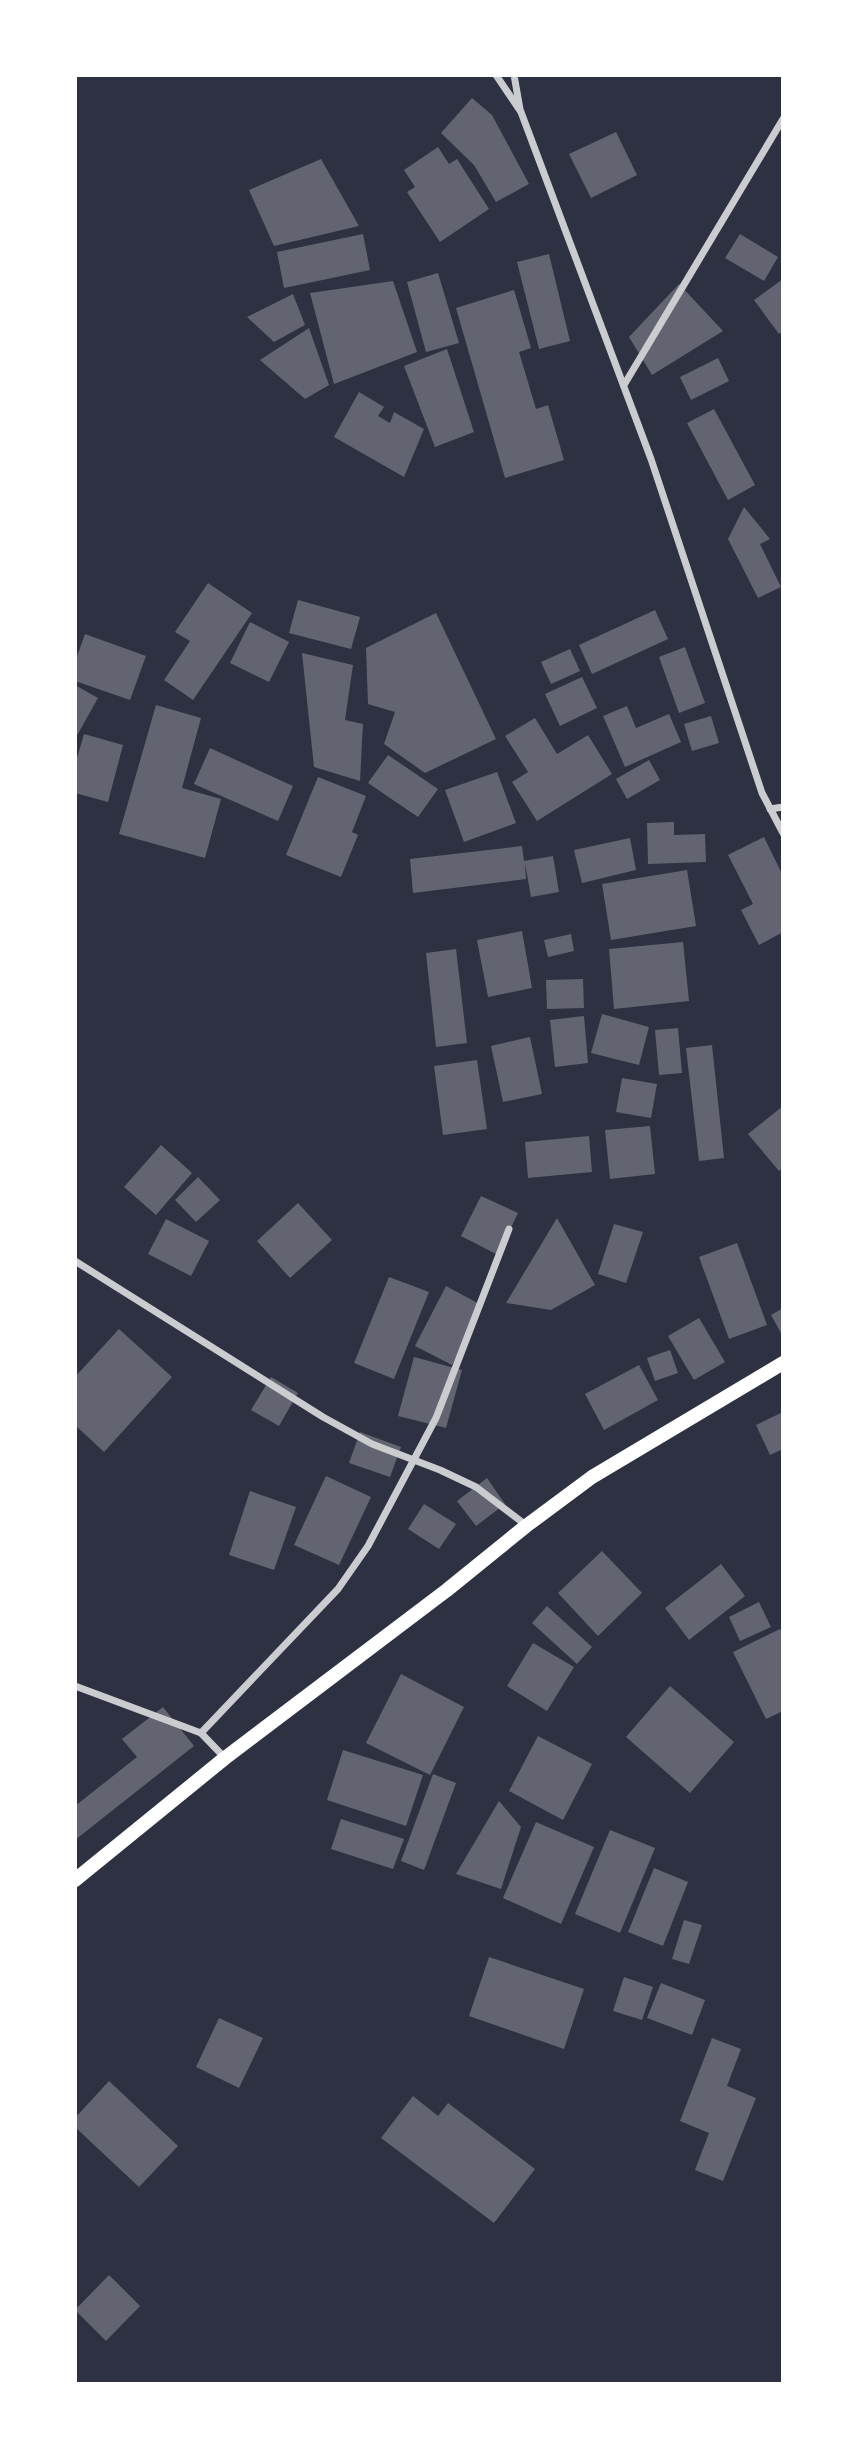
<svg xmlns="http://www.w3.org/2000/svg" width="858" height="2459" font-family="Manrope,sans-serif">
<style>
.building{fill:#626471}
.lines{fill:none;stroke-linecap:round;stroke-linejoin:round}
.minor{stroke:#caccd0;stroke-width:7}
.secondary{stroke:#fff;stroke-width:14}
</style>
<rect width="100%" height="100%" fill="#2d3142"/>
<!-- building -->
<g class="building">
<polygon points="472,98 492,115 529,184 496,202 474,165 441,133"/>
<polygon points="616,132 637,175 591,198 569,154"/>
<polygon points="438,147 449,164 457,159 489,209 440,242 407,192 415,187 404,170"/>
<polygon points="321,159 359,226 274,246 249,190"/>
<polygon points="363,234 370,270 284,288 277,252"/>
<polygon points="740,234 778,257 764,281 725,258"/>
<polygon points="549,254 570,341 539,349 517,262"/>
<polygon points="438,273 459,343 426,352 407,282"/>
<polygon points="783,279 783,331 779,334 754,300"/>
<polygon points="393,281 417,352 334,384 310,293"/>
<polygon points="679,284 723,331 652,375 629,337"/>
<polygon points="514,290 531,348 519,352 536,409 548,405 564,460 505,478 456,308"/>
<polygon points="293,294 305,325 274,342 247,317"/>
<polygon points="309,328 329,385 305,399 260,360"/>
<polygon points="447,349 474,432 435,447 404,366"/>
<polygon points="718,358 729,381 691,400 680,377"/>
<polygon points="359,392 384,407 378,416 390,423 394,412 424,429 404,477 334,437"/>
<polygon points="714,409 755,485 728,500 687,423"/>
<polygon points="744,507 770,539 760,544 781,587 758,598 728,539"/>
<polygon points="208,583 252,613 193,700 164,680 190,641 175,632"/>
<polygon points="298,600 360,617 351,649 289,633"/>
<polygon points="655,610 668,639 592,674 579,645"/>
<polygon points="436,613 496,739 425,773 384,744 395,712 368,704 366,648"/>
<polygon points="250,622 289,642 269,682 230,663"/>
<polygon points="85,634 146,656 130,700 75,681 75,662"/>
<polygon points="685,647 705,703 679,713 659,657"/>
<polygon points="570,649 580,671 551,684 541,662"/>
<polygon points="302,653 353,665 345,720 363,724 360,781 314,767"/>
<polygon points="582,677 597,708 560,726 545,694"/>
<polygon points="75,685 98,698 75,739"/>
<polygon points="156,705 201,718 182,788 221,799 205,858 119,834"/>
<polygon points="627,706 636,728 669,714 681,742 625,767 603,716"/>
<polygon points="711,716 719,743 692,751 684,724"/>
<polygon points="535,718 557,754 588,735 612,774 537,821 512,782 528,772 505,736"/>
<polygon points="84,734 123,745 108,802 75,793 75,765"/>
<polygon points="210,748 293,786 278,821 194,784"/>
<polygon points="388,755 438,789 418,817 368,783"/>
<polygon points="649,760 660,780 627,799 616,779"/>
<polygon points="497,772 516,823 464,842 445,790"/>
<polygon points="318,777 366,796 352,832 358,835 341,877 286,855"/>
<polygon points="674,822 674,835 705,834 706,862 648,864 647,823"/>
<polygon points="764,837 783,876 783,932 759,945 741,910 753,904 728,855"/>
<polygon points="630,838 636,870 582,883 574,850"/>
<polygon points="522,846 524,861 553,856 559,892 531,897 525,863 526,879 413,893 410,859"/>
<polygon points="687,870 696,926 611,940 602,884"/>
<polygon points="522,931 532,988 488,997 477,940"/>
<polygon points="571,934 574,951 548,957 544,940"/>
<polygon points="683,942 689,1001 614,1009 609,949"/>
<polygon points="456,949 467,1043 436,1047 426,953"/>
<polygon points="583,979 584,1008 547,1009 546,980"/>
<polygon points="602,1014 649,1027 639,1065 591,1053"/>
<polygon points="584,1016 588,1063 555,1067 550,1020"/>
<polygon points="678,1028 682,1073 659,1075 655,1030"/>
<polygon points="530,1037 542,1094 503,1102 491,1046"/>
<polygon points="712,1045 724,1158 699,1161 686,1048"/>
<polygon points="477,1060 487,1129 443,1135 434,1066"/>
<polygon points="622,1078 657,1084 651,1118 616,1112"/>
<polygon points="783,1106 783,1168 779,1171 748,1134"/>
<polygon points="650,1126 655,1174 610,1179 605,1130"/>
<polygon points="589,1136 592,1172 528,1178 525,1142"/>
<polygon points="161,1145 192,1173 156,1215 124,1187"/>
<polygon points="198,1177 220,1200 196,1222 175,1200"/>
<polygon points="481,1196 518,1213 498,1255 461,1236"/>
<polygon points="298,1203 332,1240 290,1278 257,1241"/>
<polygon points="557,1218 595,1285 551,1310 506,1303"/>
<polygon points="166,1219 209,1241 191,1276 148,1254"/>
<polygon points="614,1224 643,1232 626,1283 598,1274"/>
<polygon points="737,1243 767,1325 729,1339 699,1257"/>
<polygon points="389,1277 429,1292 394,1379 354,1363"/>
<polygon points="446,1286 483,1306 452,1365 415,1346"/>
<polygon points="783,1308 783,1332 781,1333 771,1315"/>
<polygon points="699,1318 725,1362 694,1380 668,1336"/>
<polygon points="119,1329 172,1377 104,1452 75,1425 75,1377"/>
<polygon points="670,1350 678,1373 655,1381 647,1358"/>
<polygon points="414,1357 462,1370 446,1428 398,1416"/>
<polygon points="639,1365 658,1400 604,1430 585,1394"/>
<polygon points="271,1377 298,1393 279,1426 251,1410"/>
<polygon points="783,1412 783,1449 770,1455 756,1425"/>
<polygon points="360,1432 401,1447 390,1477 349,1463"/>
<polygon points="326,1476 371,1497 339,1565 294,1545"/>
<polygon points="487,1478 505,1504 476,1526 457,1501"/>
<polygon points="250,1491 296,1507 274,1570 229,1555"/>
<polygon points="424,1504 456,1524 439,1549 408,1529"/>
<polygon points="602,1551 642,1593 598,1636 558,1593"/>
<polygon points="721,1564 745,1596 689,1640 665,1608"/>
<polygon points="759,1602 771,1627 740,1641 729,1617"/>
<polygon points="547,1606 592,1647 577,1664 532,1623"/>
<polygon points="780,1629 783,1635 783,1711 766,1719 733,1652"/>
<polygon points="533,1643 574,1667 547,1711 507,1686"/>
<polygon points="401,1674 464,1707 430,1775 366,1743"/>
<polygon points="670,1686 734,1742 690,1793 626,1737"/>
<polygon points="163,1707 194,1746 75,1840 75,1806 137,1757 122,1739"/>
<polygon points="538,1736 592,1764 563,1820 509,1791"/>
<polygon points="343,1750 423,1775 406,1826 327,1800"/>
<polygon points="433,1774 456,1783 424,1870 401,1861"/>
<polygon points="499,1801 521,1827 501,1889 456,1874"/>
<polygon points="341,1819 404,1839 393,1869 331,1849"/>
<polygon points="536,1822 594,1847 561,1924 503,1898"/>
<polygon points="610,1830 655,1848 620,1933 575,1914"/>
<polygon points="654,1868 688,1882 663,1946 628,1932"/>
<polygon points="684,1920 702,1925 689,1964 672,1959"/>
<polygon points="489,1957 584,1989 564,2049 469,2016"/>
<polygon points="624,1977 653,1987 642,2020 613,2011"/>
<polygon points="661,1983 705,2000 692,2035 647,2018"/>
<polygon points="219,2018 263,2038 239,2088 196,2067"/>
<polygon points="712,2038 741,2049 727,2086 756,2098 723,2181 695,2170 709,2133 680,2121"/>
<polygon points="109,2081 178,2146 139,2187 75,2127 75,2118"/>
<polygon points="413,2096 438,2116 448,2103 535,2169 494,2223 381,2138"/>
<polygon points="109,2275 140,2306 106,2341 75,2310"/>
</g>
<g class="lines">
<!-- minor -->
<g class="minor">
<polyline points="496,75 521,112 651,459 762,793 783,833"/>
<polyline points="514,75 520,109"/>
<polyline points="624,385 783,119"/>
<polyline points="770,809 783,807"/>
<polyline points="75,1261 323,1417 372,1444 440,1470 476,1487 526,1525"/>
<polyline points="75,1686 201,1733 225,1758"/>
<polyline points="201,1733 338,1589 368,1546 436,1418 509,1229"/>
</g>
<!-- secondary -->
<polyline class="secondary" points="75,1880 225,1758 447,1590 526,1526 592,1477 783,1363"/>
</g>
<!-- border -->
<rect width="858" height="2459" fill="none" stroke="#ffffff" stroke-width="154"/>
</svg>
